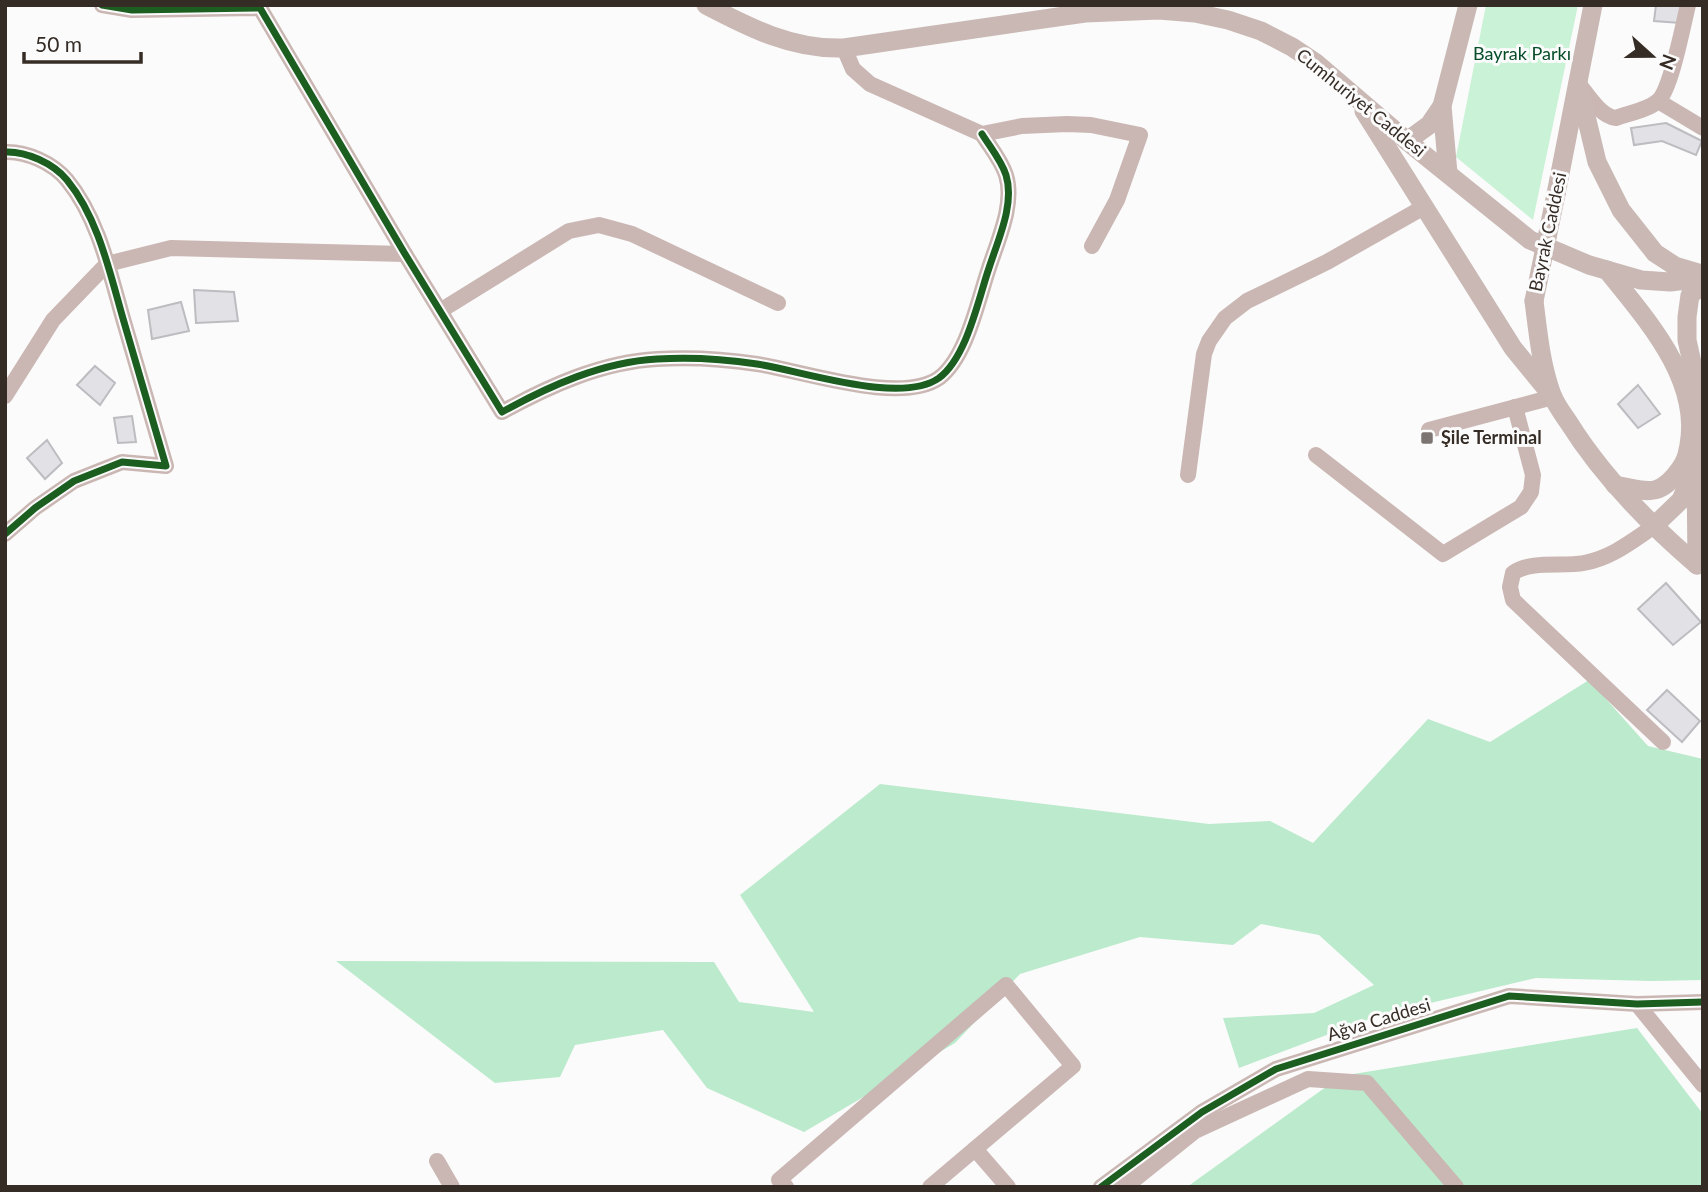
<svg xmlns="http://www.w3.org/2000/svg" width="1708" height="1192" font-family="Lato,sans-serif">
<style>
.green{fill:#caf2d7}
.forest{fill:#bbeacc}
.building{fill:#e1e1e6;stroke:#bcbcc1;stroke-width:2}
.lines{fill:none;stroke-linecap:round;stroke-linejoin:round}
.minor{stroke:#cab7b3;stroke-width:16}
.major{stroke:#c9b8b4;stroke-width:19}
.major-bridge{stroke:#c9b8b4;stroke-width:19}
.cycleway-casing{stroke:#fbfbfb;stroke-width:11}
.cycleway{stroke:#1b5e20;stroke-width:7}
.poi-dot{fill:#7b7471;stroke:#fbfbfb;stroke-width:2.5}
.labels{text-anchor:middle;stroke-width:6;stroke-linejoin:round;paint-order:stroke}
.park-label{font-size:18px;fill:#064c29;stroke:#fbfbfb}
.street-label{font-size:18px;fill:#362c26;stroke:#fbfbfb}
.poi-label{font-size:18px;font-weight:bold;fill:#362c26;stroke:#fbfbfb;text-anchor:start}
</style>
<rect width="100%" height="100%" fill="#fbfbfb"/>
<!-- green -->
<polygon class="green" points="1486,5 1578,5 1533,220 1456,157"/>
<!-- forest -->
<g class="forest">
<polygon points="1589,680 1648,746 1703,759 1703,980 1651,981 1536,978 1380,1015 1239,1068 1223,1018 1314,1013 1374,985 1319,935 1261,924 1233,945 1140,937 1020,974 955,1043 804,1132 707,1088 663,1030 575,1045 560,1077 495,1083 336,961 714,962 739,1002 814,1012 740,895 880,784 1209,824 1270,821 1313,843 1428,719 1490,742"/>
<polygon points="1637,1028 1703,1114 1703,1187 1187,1187 1341,1076"/>
</g>
<!-- building -->
<g class="building">
<polygon points="1656,5 1682,5 1680,23 1654,21"/>
<polygon points="1666,123 1702,141 1696,155 1662,141 1634,145 1631,128"/>
<polygon points="194,290 234,292 238,321 196,323"/>
<polygon points="181,302 189,331 152,339 148,310"/>
<polygon points="95,366 115,383 100,405 77,385"/>
<polygon points="1638,385 1660,414 1638,428 1618,404"/>
<polygon points="132,416 136,442 118,443 114,418"/>
<polygon points="47,440 62,463 45,479 27,458"/>
<polygon points="1666,583 1701,622 1673,645 1638,609"/>
<polygon points="1667,690 1700,721 1682,742 1647,710"/>
</g>
<g class="lines">
<!-- minor -->
<g class="minor">
<path d="M102 5 132 10 260 8 405 254 502 412C549 386 602 362 657 359 690 357 724 359 757 364 803 371 901 405 939 378 967 357 978 300 989 268 998 240 1015 204 1006 175 1001 160 990 147 982 134"/>
<polyline points="844,48 853,69 870,84 982,134 1022,126 1067,124 1091,125 1140,135 1117,200 1092,246"/>
<path d="M1578 83C1588 95 1600 116 1616 118 1629 113 1648 110 1658 101 1671 90 1683 25 1688 5"/>
<polyline points="1658,101 1703,128"/>
<path d="M5 152C26 151 53 163 67 180 99 219 110 274 124 322 138 370 152 418 166 466L122 462 74 481 35 508 5 534"/>
<polyline points="440,311 569,231 599,225 632,234 778,303"/>
<polyline points="5,396 53,320 107,264 171,248 405,254"/>
<polyline points="1429,430 1553,397"/>
<polyline points="1316,455 1443,554 1521,507 1531,492 1533,475 1515,407"/>
<polyline points="1188,475 1204,354 1209,341 1225,318 1247,301 1327,262 1424,207"/>
<path d="M1653 527C1631 542 1611 558 1584 563 1562 567 1532 560 1513 573L1510 587 1513 600 1663 742"/>
<polyline points="1637,1004 1703,1085"/>
<polyline points="975,1149 1008,1187"/>
<polyline points="437,1161 452,1187"/>
<polyline points="786,1187 779,1180 1006,985 1073,1066 930,1187"/>
<polyline points="1101,1187 1202,1112 1276,1069 1509,996 1637,1004 1703,1002"/>
<polyline points="1125,1187 1195,1131 1308,1079 1367,1083 1456,1187"/>
</g>
<!-- major -->
<g class="major">
<path d="M706 5C750 28 793 50 844 48L1085 13 1159 10 1195 13 1228 20 1261 31 1292 47 1316 63 1407 141 1530 240 1589 265 1641 280 1670 282 1703 278"/>
<polyline points="1578,83 1597,162 1621,210 1655,253 1675,266 1702,274"/>
<polyline points="1364,111 1513,348 1553,397"/>
<polyline points="1407,141 1429,125 1442,106"/>
<polyline points="1448,173 1442,106 1468,5"/>
<polyline points="1556,194 1593,5"/>
<path d="M1607 270C1645 318 1701 378 1689 445 1687 455 1686 461 1680 469 1659 499 1646 491 1615 485"/>
<path d="M1534 301C1538 333 1541 365 1552 395 1556 405 1563 414 1569 423 1603 477 1648 523 1697 565"/>
<polyline points="1653,527 1681,500 1693,472"/>
<polyline points="1697,565 1696,466 1701,403 1687,340 1687,317 1690,295 1703,285"/>
</g>
<!-- major-bridge -->
<polyline class="major-bridge" points="1534,301 1556,194"/>
<defs>
<g id="cycleway">
<path d="M102 5 132 10 260 8 405 254 502 412C549 386 602 362 657 359 690 357 724 359 757 364 803 371 901 405 939 378 967 357 978 300 989 268 998 240 1015 204 1006 175 1001 160 990 147 982 134"/>
<path d="M5 152C26 151 53 163 67 180 99 219 110 274 124 322 138 370 152 418 166 466L122 462 74 481 35 508 5 534"/>
<polyline points="1101,1187 1202,1112 1276,1069 1509,996 1637,1004 1703,1002"/>
</g>
</defs>
<!-- cycleway casing -->
<use href="#cycleway" class="cycleway-casing"/>
<!-- cycleway -->
<use href="#cycleway" class="cycleway"/>
</g>
<!-- markers -->
<rect class="poi-dot" x="1420" y="431" width="14" height="14" rx="3.5"/>
<g class="labels">
<!-- park labels -->
<g class="park-label">
<text x="1522" y="60">Bayrak Parkı</text>
</g>
<!-- street labels -->
<g class="street-label">
<text transform="translate(1361 103) rotate(39)" y="6">Cumhuriyet Caddesi</text>
<text transform="translate(1548 232) rotate(-78)" y="6">Bayrak Caddesi</text>
<text transform="translate(1379 1020) rotate(-17)" y="6">Ağva Caddesi</text>
</g>
<!-- poi labels -->
<g class="poi-label">
<text x="1441" y="444">Şile Terminal</text>
</g>
</g>
<!-- border -->
<rect width="1708" height="1192" fill="none" stroke="#362c26" stroke-width="14"/>
<!-- north arrow -->
<g transform="translate(1652 56) rotate(111)" stroke="#fbfbfb" stroke-width="5" paint-order="stroke">
<path d="M0-5L12 26L0 18L-12 26Z" fill="#362c26"/>
<text y="-10" font-size="19" font-weight="bold" text-anchor="middle" fill="#362c26">N</text>
</g>
<!-- scale -->
<path d="M24 52v10h117v-10" fill="none" stroke="#362c26" stroke-width="3.5"/>
<text x="35" y="52" font-size="21" fill="#362c26" stroke="#fbfbfb" stroke-width="5" paint-order="stroke">50 m</text>
</svg>
